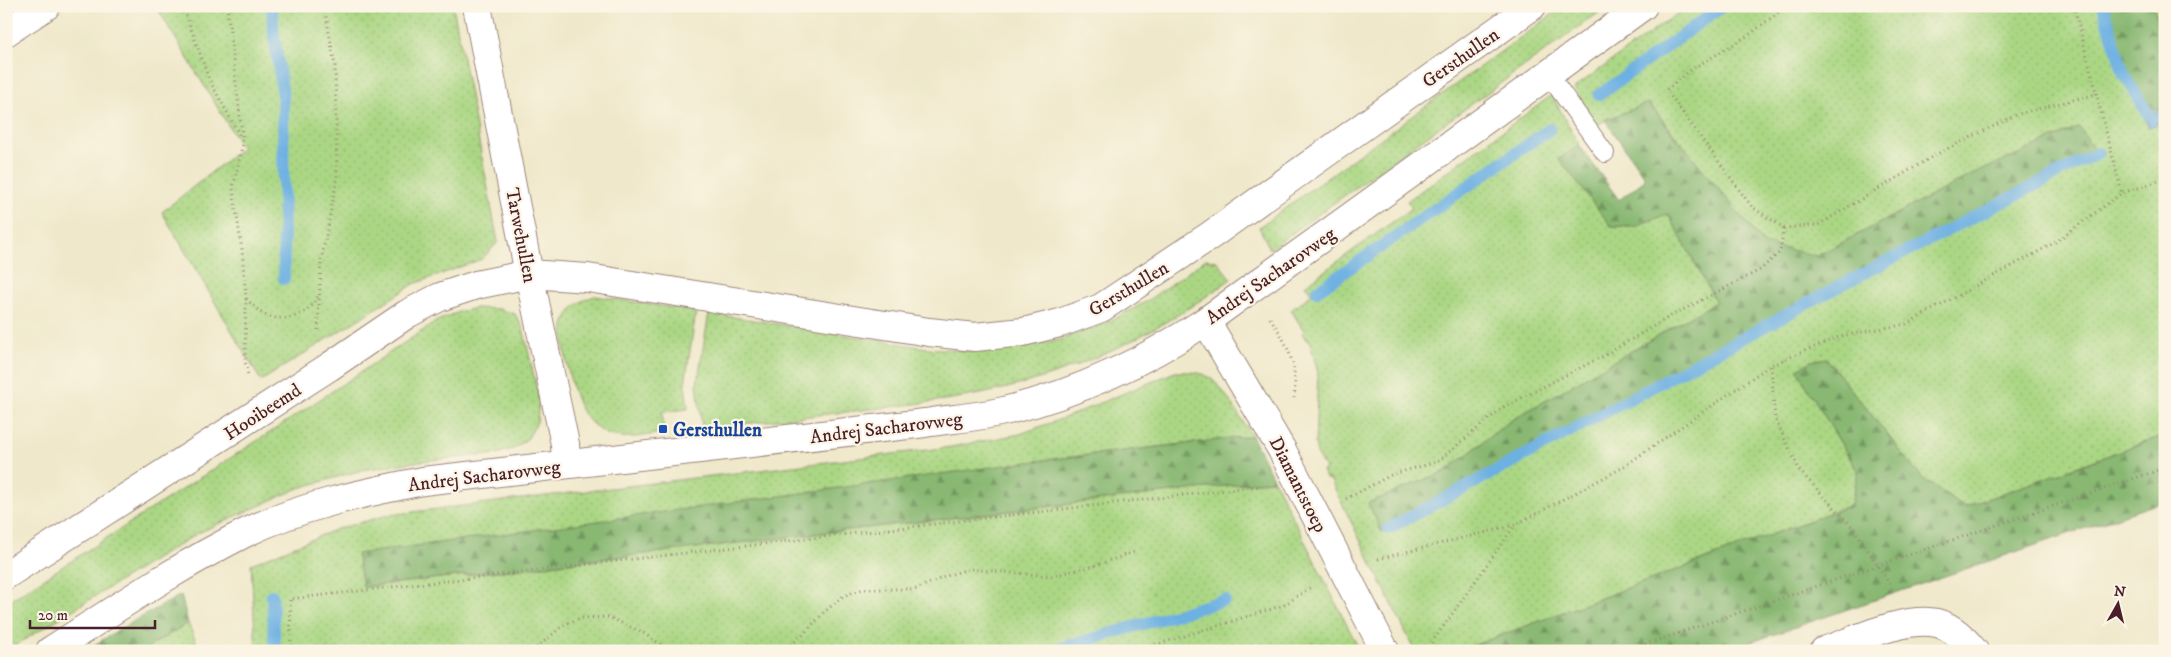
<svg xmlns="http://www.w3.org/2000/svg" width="2171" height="657" font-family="'IM FELL DW Pica',serif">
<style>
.grass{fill:url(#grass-dots);stroke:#7a7b58}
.forest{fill:url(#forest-firs);stroke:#696c4e}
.wetland{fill:url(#wetland-marsh);stroke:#7a7b58}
.water{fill:url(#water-rules);stroke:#5c6886}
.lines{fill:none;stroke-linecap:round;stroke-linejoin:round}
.stream{stroke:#6db0e2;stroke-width:12}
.service-casing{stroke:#9c847a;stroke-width:20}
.minor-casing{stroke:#9c847a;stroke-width:30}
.tertiary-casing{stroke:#9c847a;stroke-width:30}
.path{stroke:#9c847a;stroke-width:3;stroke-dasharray:1 4;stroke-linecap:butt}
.service{stroke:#fff;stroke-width:18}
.minor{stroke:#fff;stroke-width:28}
.tertiary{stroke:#fff;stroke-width:28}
.transit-dot{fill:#1a4fb4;stroke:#fcf5e5;stroke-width:2}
.labels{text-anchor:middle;stroke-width:4.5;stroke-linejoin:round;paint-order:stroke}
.street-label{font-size:19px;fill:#4a1f2b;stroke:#fcf5e5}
.transit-label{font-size:19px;font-weight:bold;fill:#164399;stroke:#fcf5e5;text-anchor:start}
</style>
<defs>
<pattern id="grass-dots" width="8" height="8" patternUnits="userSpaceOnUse" patternTransform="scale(1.25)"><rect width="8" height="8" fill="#abd784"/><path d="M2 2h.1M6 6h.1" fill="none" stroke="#95b872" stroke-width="1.8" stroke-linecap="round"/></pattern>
<pattern id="forest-firs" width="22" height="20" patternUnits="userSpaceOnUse" patternTransform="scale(1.25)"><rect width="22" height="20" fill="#88b872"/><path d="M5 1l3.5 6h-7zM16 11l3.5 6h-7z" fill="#71955e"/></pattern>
<pattern id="wetland-marsh" width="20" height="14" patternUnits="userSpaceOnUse" patternTransform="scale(1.25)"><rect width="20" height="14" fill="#abd784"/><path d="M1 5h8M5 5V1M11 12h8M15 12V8" fill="none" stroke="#95b872"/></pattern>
<pattern id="water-rules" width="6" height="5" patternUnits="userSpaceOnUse" patternTransform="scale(1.25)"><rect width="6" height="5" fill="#6db0e2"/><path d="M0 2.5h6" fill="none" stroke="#5c8fb7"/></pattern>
</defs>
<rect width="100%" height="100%" fill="#fcf5e5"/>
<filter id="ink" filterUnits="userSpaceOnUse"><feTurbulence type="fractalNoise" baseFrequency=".02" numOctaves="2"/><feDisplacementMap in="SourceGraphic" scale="10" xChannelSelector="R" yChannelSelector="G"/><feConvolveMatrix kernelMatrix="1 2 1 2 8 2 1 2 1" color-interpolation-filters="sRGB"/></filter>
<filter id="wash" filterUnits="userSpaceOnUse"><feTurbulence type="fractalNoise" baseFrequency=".0096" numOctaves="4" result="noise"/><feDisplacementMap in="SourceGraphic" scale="20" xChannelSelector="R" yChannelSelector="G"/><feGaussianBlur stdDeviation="1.12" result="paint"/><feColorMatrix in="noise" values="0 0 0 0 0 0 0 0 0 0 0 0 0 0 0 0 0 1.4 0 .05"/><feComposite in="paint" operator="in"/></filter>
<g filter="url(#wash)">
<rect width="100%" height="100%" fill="#efe8ca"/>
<!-- grass -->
<g class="grass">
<polygon points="156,6 453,6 498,242 482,259 414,284 261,381 162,212 242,148"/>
<polygon points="1564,6 1608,6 1270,249 1259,227"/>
<polygon points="1688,6 2103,6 2124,74 2147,124 2149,127 2165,121 2165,145 2160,148 2165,164 2165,435 1965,507 1922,478 1826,358 1811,361 1797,370 1858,472 1851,505 1459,651 1415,651 1330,479 1327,480 1322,471 1325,469 1317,455 1315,443 1318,373 1309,339 1306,340 1302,333 1304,331 1291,310 1312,294 1305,285 1412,208 1407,201 1552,95 1579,145 1560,159 1611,226 1633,227 1668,213 1716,302 1510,421 1446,471 1368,503 1382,532 1779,313 2094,149 1965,178 1817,256 1764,245 1649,103 1605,120 1597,126 1574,88"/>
<path d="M1206 259 1217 261 1231 279C1167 326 1098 362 1022 384 973 398 922 403 872 409 816 415 759 422 702 429L697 384 709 313 927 348 974 351 1003 349 1059 340 1104 324 1144 303Z"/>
<path d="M595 296 696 311 685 384 688 409 662 412 664 433C646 435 625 441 607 434 597 429 588 421 582 411 572 396 559 338 565 322 570 307 581 300 595 296Z"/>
<polygon points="476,308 499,309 515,314 523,328 539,399 537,422 528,438 515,448 497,454 422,461 362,470 299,488 198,533 6,651 6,603 277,428 437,321 459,312"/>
<path d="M1175 372C1186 372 1197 371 1207 376 1222 383 1242 422 1252 436L1028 462 364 587 1274 480 1360 651H256L251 564 337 529 388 515 951 447 1020 434 1069 416Z"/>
<polygon points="188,623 200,651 142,651"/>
</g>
<!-- forest -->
<g class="forest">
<polygon points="2103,6 2154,6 2165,50 2165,104 2146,121 2124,74"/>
<polygon points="1648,103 1764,244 1817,256 1965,178 2079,127 2094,149 1779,313 1382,532 1368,503 1446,471 1510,421 1716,302 1668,214 1633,227 1611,226 1559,159 1579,145 1619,200 1646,179 1605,120"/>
<polygon points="1826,358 1922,478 1965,507 2165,435 2165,501 1725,651 1459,651 1851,505 1858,472 1797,370 1811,361"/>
<polygon points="1252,436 1274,480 363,587 357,554 1028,462"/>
<polygon points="181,595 188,623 142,651 85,651 118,630"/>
</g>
<!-- wetland -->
<polygon class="wetland" points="2154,6 2165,6 2165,50 2163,49"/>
<!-- water -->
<polygon class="water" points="2165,104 2165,121 2149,127 2146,121"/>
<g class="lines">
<!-- stream -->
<g class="stream">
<polyline points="272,6 273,27 283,96 284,279"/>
<polyline points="2103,6 2124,74 2150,117"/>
<polyline points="1599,95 1723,6"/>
<polyline points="1317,291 1550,129"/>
<polyline points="1388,529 1849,281 2098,153"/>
<polyline points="272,595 275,651"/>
<polyline points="1051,651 1225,600"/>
</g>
</g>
</g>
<g filter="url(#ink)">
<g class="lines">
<defs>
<polyline id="service" points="1549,75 1605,153"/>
<g id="minor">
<polyline points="477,6 529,274 565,444 566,464"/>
<polyline points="6,32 46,6"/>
<polyline points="1206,321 1282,450 1385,651"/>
<polyline points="6,575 329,367 407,314 440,297 476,285 529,274 588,278 929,332 975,337 1023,332 1060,323 1101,308 1211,235 1532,6"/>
<path d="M1824 651C1856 640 1904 616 1937 623 1953 627 1964 639 1974 651"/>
</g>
<path id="tertiary" d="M50 651C114 610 177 567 245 533 300 506 363 493 423 481L925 423C951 419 978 417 1004 411 1076 394 1144 362 1206 321L1643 6"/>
</defs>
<!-- service casing -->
<use href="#service" class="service-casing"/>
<!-- minor casing -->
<use href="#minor" class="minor-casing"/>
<!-- tertiary casing -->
<use href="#tertiary" class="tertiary-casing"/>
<!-- path -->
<g class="path">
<polyline points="183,6 209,79 241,138"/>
<polyline points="227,6 243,142 233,189 242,250 246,298 245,362 248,375"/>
<polyline points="1786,6 1749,35 1692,69 1666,90 1752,207 1784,228 1818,225 1935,155 2018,114 2096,94"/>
<polyline points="2074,6 2122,193"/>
<path d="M246 299C253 305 259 313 268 316 286 323 312 314 318 295"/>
<path d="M1270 318C1288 344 1298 366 1294 398"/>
<polyline points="318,330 321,262 337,179 335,65 324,6"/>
<polyline points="1771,366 1775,419 1800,471 1854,529 1893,589"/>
<polyline points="1346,499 1393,474 1437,462 1502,408 1605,355 1669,317 1760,270 1780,252 1784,228"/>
<polyline points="1378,559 1515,525 1620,469 1771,365 1841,336 1906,324 2054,243 2122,193 2165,179"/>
<polyline points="291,651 290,599 1261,486"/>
<polyline points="533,651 565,624 581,618 608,617 640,631 671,651"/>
<polyline points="783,651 802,636 823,613 843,596 863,589 916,589 949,575 968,569 1051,576 1097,565 1134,552"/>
<polyline points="1136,651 1284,605 1311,587"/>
<polyline points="1426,651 1515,525"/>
<polyline points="1626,651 2165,468"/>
</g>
<!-- service -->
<use href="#service" class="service"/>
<!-- minor -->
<use href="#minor" class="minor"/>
<!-- tertiary -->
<use href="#tertiary" class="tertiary"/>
</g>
</g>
<!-- markers -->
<rect class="transit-dot" x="658" y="424" width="10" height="10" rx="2.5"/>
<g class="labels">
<!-- street labels -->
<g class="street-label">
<text transform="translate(1460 57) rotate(-35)" y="7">Gersthullen</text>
<text transform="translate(522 235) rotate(79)" y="7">Tarwehullen</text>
<text transform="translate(1270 275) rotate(-35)" y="7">Andrej Sacharovweg</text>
<text transform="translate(1128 288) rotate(-31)" y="7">Gersthullen</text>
<text transform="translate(262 411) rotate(-33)" y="7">Hooibeemd</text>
<text transform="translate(886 427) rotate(-7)" y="7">Andrej Sacharovweg</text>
<text transform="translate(484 475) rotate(-7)" y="7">Andrej Sacharovweg</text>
<text transform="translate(1299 484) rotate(63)" y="7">Diamantstoep</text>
</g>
<!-- transit labels -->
<g class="transit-label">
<text x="673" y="436">Gersthullen</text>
</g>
</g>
<!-- margin -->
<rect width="2171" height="657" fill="none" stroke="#fcf5e5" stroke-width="25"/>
<!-- north arrow -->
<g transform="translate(2118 604) rotate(8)" stroke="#fcf5e5" stroke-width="4" paint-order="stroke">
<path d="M0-4L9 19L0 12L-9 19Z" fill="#4a1f2b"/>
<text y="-8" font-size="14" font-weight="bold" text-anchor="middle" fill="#4a1f2b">N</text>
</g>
<!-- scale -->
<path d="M30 620v8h125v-8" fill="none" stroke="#4a1f2b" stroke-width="2.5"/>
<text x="38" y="620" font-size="15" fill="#4a1f2b" stroke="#fcf5e5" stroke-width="4" paint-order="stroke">20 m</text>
</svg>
